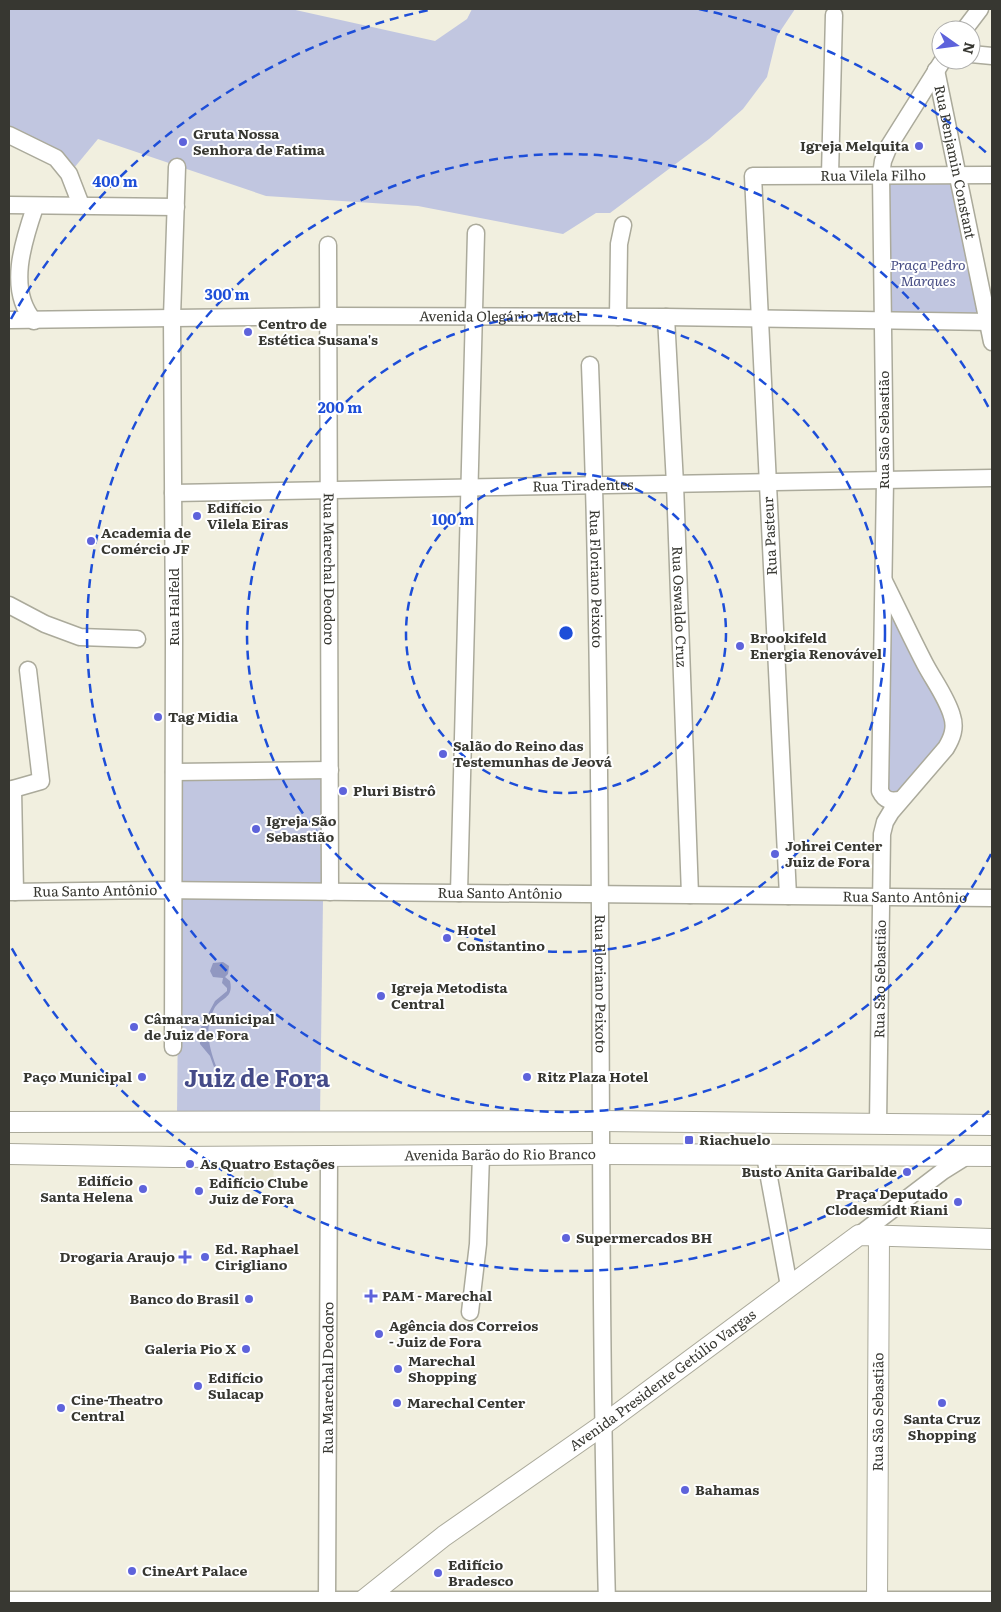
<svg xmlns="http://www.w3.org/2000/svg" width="1001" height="1612" font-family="Literata,serif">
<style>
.built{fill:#e7e5ce}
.green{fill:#c1c6e0}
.water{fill:#9198c1}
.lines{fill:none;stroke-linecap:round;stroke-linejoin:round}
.minor-casing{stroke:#abaa9b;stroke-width:19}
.major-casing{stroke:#abaa9b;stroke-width:22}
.minor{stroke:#fff;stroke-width:16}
.major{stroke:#fff;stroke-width:20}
.ring{fill:none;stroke:#1d4ed8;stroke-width:2.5;stroke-dasharray:9 6}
.poi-dot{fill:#5e63db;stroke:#fff;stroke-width:2}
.labels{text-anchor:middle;stroke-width:4;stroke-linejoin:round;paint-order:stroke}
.poi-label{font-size:14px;font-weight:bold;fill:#373731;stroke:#fff;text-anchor:start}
.street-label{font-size:14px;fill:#373731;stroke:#fff}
.park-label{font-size:14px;font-style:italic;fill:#484e85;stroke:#fff}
.town-label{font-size:24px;font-weight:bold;fill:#454b88;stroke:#fff}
.centre{fill:#1d4ed8;stroke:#fff;stroke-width:2.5}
.ring-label{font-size:15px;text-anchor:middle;font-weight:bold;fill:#1d4ed8;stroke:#fff;stroke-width:4;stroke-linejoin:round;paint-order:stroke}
</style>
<rect width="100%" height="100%" fill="#f1efdf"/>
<!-- built -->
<polygon class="built" points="244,1166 274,1167 273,1184 244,1183"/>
<!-- green -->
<g class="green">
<polygon points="9,9 291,9 435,41 467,19 472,9 795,9 777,36 767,77 743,109 709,139 610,213 596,213 563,234 418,206 266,196 98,139 69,174 9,132"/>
<polygon points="884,179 956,179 979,317 886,315"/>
<polygon points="893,620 898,621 947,708 945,747 896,792 892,793 886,791 888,622"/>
<rect x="177" y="774" width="147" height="110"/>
<polygon points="179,898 323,899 320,1118 177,1118"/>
</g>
<!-- water -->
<path class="water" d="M223 962 229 966 228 974 225 977 230 981C234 999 221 997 214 1009 204 1028 209 1047 216 1066L214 1067 210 1056 200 1044 199 1031 215 1001 227 991V988L222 983 223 978 213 977 210 971 213 963Z"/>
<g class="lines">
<defs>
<g id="minor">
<polyline points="964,30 980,9"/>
<polyline points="971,54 992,56"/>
<path id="s1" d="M936 70 992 342"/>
<polyline points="9,135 56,158 69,174 81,205"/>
<polyline points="830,175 834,15"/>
<polyline points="9,205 176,207"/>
<path id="s2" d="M328 245 330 892"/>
<polyline points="618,317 619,244 623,225"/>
<path id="s3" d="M666 317 675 484 690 895"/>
<path id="s4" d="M9 320 329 316 666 317 992 322"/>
<path d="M34 321C7 290 23 242 35 207"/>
<path id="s5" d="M590 365C606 777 596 1190 607 1603"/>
<path id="s6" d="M173 493 992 478"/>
<polyline points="9,605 45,624 80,637 137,639"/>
<polyline points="174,772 330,770"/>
<polyline points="13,789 41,781 28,670"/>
<polyline points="9,790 13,789 15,892"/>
<path d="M900 800C890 801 885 801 880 791L885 480 881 175 883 161 889 146 943 60"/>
<path id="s7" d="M9 892 157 890 992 898"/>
<polyline points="459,893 476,233"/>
<path id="s8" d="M788 896 753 176 992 175"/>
<polyline points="173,1047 174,640 172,317 177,167"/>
<path id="s9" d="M878 1124 882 834 885 822 891 812 946 748C952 738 956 728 952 716 947 698 934 681 925 664 911 637 898 609 884 581"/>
<polyline points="765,1156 789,1286"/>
<polyline points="859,1235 943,1171 967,1156"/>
<polyline points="470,1312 478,1244 481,1155"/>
<polyline points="9,1600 992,1600"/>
<path id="s10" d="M327 1600 329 1156"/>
</g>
<g id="major">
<polyline points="9,1122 601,1121 992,1125"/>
<path id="s11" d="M9 1154 174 1157 602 1154 992 1156"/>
<path id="s12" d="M360 1603 444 1536 603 1425 859 1235 992 1239"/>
<path id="s13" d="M877 1603 879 1235"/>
</g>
</defs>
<!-- minor casing -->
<use href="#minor" class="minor-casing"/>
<!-- major casing -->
<use href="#major" class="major-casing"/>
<!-- minor -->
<use href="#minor" class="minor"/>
<!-- major -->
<use href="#major" class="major"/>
</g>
<!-- distance rings -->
<g class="ring">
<circle cx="566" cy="633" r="160"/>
<circle cx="566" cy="633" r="319"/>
<path d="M991 854A479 479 0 1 1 991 412"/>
<path d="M989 1111A638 638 0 0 1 11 947M11 319A638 638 0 0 1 433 9M699 9A638 638 0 0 1 989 155"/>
</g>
<!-- markers -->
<g class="poi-dot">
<circle cx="183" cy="142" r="5"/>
<circle cx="919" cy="146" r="5"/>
<circle cx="248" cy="332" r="5"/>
<circle cx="197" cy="516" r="5"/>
<circle cx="91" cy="541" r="5"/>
<circle cx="740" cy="646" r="5"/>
<circle cx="158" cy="717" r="5"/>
<circle cx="443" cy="754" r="5"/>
<circle cx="343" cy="791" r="5"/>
<circle cx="256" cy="829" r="5"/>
<circle cx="775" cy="854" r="5"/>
<circle cx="447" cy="938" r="5"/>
<circle cx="381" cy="996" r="5"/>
<circle cx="134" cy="1027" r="5"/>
<circle cx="142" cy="1077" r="5"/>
<circle cx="527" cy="1077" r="5"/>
<rect x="684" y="1135" width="10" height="10" rx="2.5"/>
<circle cx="190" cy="1164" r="5"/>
<circle cx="907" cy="1172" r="5"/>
<circle cx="143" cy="1189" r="5"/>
<circle cx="199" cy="1191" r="5"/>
<circle cx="958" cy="1202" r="5"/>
<circle cx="566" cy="1238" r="5"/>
<path d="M182.5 1249.5h5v5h5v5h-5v5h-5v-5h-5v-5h5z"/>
<circle cx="205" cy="1257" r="5"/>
<path d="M368.5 1288.5h5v5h5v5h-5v5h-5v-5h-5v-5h5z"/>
<circle cx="249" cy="1299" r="5"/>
<circle cx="379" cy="1334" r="5"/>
<circle cx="246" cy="1349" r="5"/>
<circle cx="398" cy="1369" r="5"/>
<circle cx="198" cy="1386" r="5"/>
<circle cx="397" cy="1403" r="5"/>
<circle cx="942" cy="1403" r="5"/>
<circle cx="61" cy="1408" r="5"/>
<circle cx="685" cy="1490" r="5"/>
<circle cx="132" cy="1571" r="5"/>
<circle cx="438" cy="1573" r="5"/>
</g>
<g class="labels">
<!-- poi labels -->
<g class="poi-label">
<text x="193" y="139">Gruta Nossa<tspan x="193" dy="16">Senhora de Fatima</tspan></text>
<text x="909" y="151" text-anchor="end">Igreja Melquita</text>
<text x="258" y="329">Centro de<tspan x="258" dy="16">Estética Susana's</tspan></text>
<text x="207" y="513">Edifício<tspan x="207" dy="16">Vilela Eiras</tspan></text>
<text x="101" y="538">Academia de<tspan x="101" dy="16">Comércio JF</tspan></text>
<text x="750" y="643">Brookifeld<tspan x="750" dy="16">Energia Renovável</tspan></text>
<text x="168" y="722">Tag Midia</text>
<text x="453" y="751">Salão do Reino das<tspan x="453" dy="16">Testemunhas de Jeová</tspan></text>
<text x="353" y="796">Pluri Bistrô</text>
<text x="266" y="826">Igreja São<tspan x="266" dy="16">Sebastião</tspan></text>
<text x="785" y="851">Johrei Center<tspan x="785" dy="16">Juiz de Fora</tspan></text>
<text x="457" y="935">Hotel<tspan x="457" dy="16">Constantino</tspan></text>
<text x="391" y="993">Igreja Metodista<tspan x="391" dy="16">Central</tspan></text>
<text x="144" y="1024">Câmara Municipal<tspan x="144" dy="16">de Juiz de Fora</tspan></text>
<text x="132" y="1082" text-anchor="end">Paço Municipal</text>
<text x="537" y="1082">Ritz Plaza Hotel</text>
<text x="699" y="1145">Riachuelo</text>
<text x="200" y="1169">As Quatro Estações</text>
<text x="897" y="1177" text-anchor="end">Busto Anita Garibalde</text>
<text x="133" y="1186" text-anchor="end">Edifício<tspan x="133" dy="16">Santa Helena</tspan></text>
<text x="209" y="1188">Edifício Clube<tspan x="209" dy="16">Juiz de Fora</tspan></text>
<text x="948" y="1199" text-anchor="end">Praça Deputado<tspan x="948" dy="16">Clodesmidt Riani</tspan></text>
<text x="576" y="1243">Supermercados BH</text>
<text x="215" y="1254">Ed. Raphael<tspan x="215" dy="16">Cirigliano</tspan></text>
<text x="175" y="1262" text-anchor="end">Drogaria Araujo</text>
<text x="382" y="1301">PAM - Marechal</text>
<text x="239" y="1304" text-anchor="end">Banco do Brasil</text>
<text x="389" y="1331">Agência dos Correios<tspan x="389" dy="16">- Juiz de Fora</tspan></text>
<text x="236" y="1354" text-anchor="end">Galeria Pio X</text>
<text x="408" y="1366">Marechal<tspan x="408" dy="16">Shopping</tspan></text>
<text x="208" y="1383">Edifício<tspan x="208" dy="16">Sulacap</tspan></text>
<text x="71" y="1405">Cine-Theatro<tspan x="71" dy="16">Central</tspan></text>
<text x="407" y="1408">Marechal Center</text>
<text x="942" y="1424" text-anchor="middle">Santa Cruz<tspan x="942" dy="16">Shopping</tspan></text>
<text x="695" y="1495">Bahamas</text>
<text x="448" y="1570">Edifício<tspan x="448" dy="16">Bradesco</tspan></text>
<text x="142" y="1576">CineArt Palace</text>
</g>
<!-- street labels -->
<g class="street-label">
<text dy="5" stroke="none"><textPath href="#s1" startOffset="94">Rua Benjamin Constant</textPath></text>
<text dy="5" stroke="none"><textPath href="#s8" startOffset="841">Rua Vilela Filho</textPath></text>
<text dy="5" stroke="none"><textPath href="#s4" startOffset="491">Avenida Olegário Maciel</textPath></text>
<text transform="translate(884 430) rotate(-90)" y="5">Rua São Sebastião</text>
<text dy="5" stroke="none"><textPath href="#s6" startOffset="410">Rua Tiradentes</textPath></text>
<text transform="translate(770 536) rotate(-93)" y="5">Rua Pasteur</text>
<text dy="5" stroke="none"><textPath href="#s2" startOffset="324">Rua Marechal Deodoro</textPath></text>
<text dy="5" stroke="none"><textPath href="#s5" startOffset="214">Rua Floriano Peixoto</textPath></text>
<text dy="5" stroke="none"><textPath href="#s3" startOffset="290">Rua Oswaldo Cruz</textPath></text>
<text transform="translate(174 607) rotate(-90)" y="5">Rua Halfeld</text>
<text dy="5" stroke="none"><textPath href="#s7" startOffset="86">Rua Santo Antônio</textPath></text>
<text dy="5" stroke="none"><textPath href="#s7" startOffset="491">Rua Santo Antônio</textPath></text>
<text dy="5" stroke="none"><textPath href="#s7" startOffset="896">Rua Santo Antônio</textPath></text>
<text dy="5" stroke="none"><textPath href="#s9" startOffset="145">Rua São Sebastião</textPath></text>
<text dy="5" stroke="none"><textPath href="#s5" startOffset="619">Rua Floriano Peixoto</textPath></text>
<text dy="5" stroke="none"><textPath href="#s11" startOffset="491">Avenida Barão do Rio Branco</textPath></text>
<text dy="5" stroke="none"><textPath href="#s10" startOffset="222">Rua Marechal Deodoro</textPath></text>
<text dy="5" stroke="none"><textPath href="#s12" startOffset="376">Avenida Presidente Getúlio Vargas</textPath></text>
<text dy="5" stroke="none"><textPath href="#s13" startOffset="191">Rua São Sebastião</textPath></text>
</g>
<!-- park labels -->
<g class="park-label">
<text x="928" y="270">Praça Pedro<tspan x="928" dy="16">Marques</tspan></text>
</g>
<!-- town labels -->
<g class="town-label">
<text x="257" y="1087">Juiz de Fora</text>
</g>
</g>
<circle cx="566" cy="633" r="8" class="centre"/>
<g class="ring-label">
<text x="115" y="187">400 m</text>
<text x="227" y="300">300 m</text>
<text x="340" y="413">200 m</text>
<text x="453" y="525">100 m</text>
</g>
<!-- border -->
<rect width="1001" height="1612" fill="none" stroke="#373731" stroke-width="20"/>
<!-- north arrow -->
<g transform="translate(956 45) rotate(104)"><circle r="24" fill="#ffffff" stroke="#afafad"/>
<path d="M0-4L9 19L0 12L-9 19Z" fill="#5e63db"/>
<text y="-8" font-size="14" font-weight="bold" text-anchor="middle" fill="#373731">N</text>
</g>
</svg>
